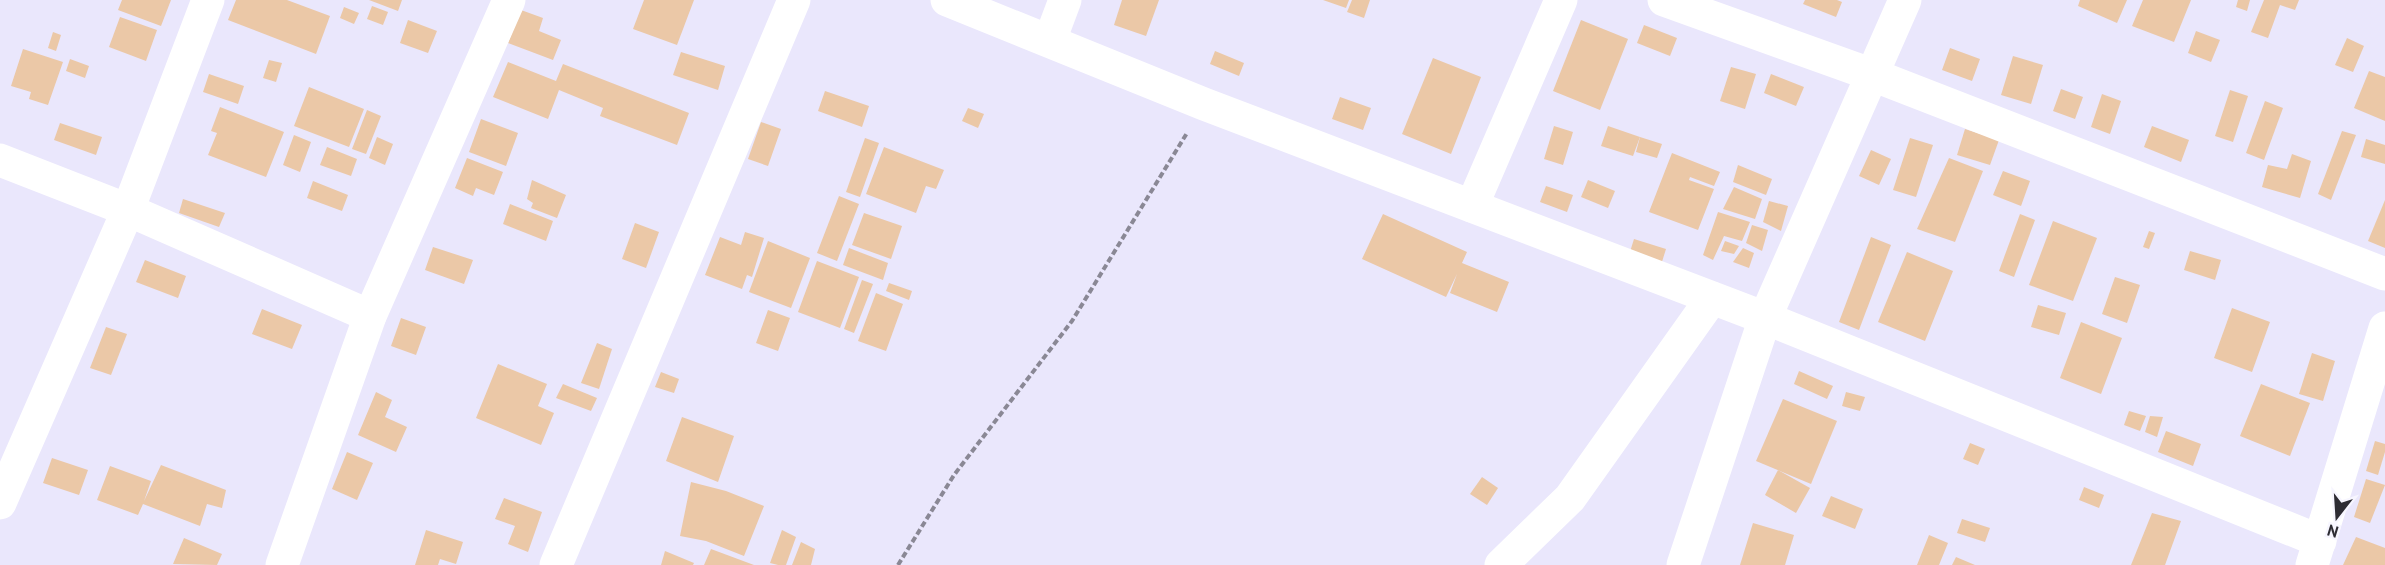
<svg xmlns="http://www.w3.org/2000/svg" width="2385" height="565" font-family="'PT Sans',sans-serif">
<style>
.building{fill:#ebc8a7}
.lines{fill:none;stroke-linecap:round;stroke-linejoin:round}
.path{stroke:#8a8895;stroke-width:4;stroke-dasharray:6 3;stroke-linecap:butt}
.street{stroke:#fff;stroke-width:33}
</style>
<rect width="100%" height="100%" fill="#eae7fc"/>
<!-- building -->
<g class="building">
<polygon points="122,0 171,0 161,26 118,10"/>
<polygon points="236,0 287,0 330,16 316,54 228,20"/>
<polygon points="369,0 402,0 398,11"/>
<polygon points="644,0 694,0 677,45 633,29"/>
<polygon points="1122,0 1159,0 1146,36 1114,25"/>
<polygon points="1323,0 1349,0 1346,8"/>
<polygon points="1352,0 1370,0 1364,18 1347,12"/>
<polygon points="1805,0 1837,0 1842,2 1836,17 1803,4"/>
<polygon points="2080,0 2127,0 2117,23 2078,6"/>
<polygon points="2143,0 2191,0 2174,42 2132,26"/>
<polygon points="2238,0 2250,0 2247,11 2236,7"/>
<polygon points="2264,0 2299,0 2295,10 2280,5 2268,38 2251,32"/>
<polygon points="372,6 388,12 383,25 367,19"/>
<polygon points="344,7 359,13 354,24 340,18"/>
<polygon points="521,10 543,18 539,31 561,40 553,60 508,43"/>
<polygon points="120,17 157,30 146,61 109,47"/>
<polygon points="408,20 437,31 428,53 400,43"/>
<polygon points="1581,20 1628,39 1600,110 1553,91"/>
<polygon points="1644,25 1677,38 1670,56 1637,43"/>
<polygon points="2196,31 2220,40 2211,62 2188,53"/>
<polygon points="53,32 61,35 56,51 48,48"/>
<polygon points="2347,38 2364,46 2353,72 2335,65"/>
<polygon points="1950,48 1980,59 1972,81 1942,70"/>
<polygon points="23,49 63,62 48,105 29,99 31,92 11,86"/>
<polygon points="1215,51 1244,63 1239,76 1210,64"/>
<polygon points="681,52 725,66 718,90 673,75"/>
<polygon points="2013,56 2043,65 2031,104 2001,95"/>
<polygon points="1433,58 1481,77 1451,154 1402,134"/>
<polygon points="70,59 89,66 85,78 66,71"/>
<polygon points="269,60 282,63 276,82 263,78"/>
<polygon points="508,62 556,81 563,64 689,113 677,145 600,116 603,108 559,90 548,119 493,97"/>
<polygon points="1731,67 1756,74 1745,109 1720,101"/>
<polygon points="2369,71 2385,77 2385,121 2354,108"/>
<polygon points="209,74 244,86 238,104 203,92"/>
<polygon points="1771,74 1804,87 1796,106 1764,93"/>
<polygon points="309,87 364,109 349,147 294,126"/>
<polygon points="2061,89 2083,97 2075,119 2053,111"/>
<polygon points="2230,90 2248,96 2233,142 2215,136"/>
<polygon points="825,91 869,106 862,127 818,111"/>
<polygon points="2102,94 2121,101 2110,134 2091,127"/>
<polygon points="1340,97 1371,108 1363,130 1332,119"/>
<polygon points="2265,101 2283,108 2264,160 2246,153"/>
<polygon points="220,107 284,132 266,177 208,155 217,133 211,131"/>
<polygon points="968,108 984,114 978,128 962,121"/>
<polygon points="367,110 381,116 366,154 352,149"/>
<polygon points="481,119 518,133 506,166 469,152"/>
<polygon points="761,122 781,129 768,166 748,159"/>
<polygon points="60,123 102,137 96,155 54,140"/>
<polygon points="1554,126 1573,132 1563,165 1544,159"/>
<polygon points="1608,126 1640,137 1633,156 1601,146"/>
<polygon points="2152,126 2189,140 2181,162 2144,147"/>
<polygon points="1965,129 1999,140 1990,165 1957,155"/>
<polygon points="2342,131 2356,135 2331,200 2318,194"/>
<polygon points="294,135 311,142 300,172 283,165"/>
<polygon points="377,137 393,144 385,165 369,158"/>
<polygon points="1640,137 1662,144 1657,158 1636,152"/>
<polygon points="865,138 879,143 860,197 846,192"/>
<polygon points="1910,138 1933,145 1916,197 1893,190"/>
<polygon points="2366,139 2385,145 2385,164 2361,157"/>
<polygon points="327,147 357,159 351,176 320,165"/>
<polygon points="884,147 944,170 936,189 926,186 916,213 866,194"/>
<polygon points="1871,150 1891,159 1879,185 1859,176"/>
<polygon points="1672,153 1720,172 1714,186 1690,177 1689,180 1714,189 1698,230 1649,212"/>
<polygon points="2292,154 2311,161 2300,198 2262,187 2268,165 2287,169"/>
<polygon points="467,158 503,172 494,195 476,188 473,196 455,188"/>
<polygon points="1949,158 1983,171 1955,242 1917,229"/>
<polygon points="1738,165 1772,179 1766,195 1733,182"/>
<polygon points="2003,171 2030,181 2021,206 1993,195"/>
<polygon points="532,180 566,195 557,218 531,208 533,203 527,199"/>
<polygon points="1588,180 1615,191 1608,208 1581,197"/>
<polygon points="313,181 348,195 342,211 307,198"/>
<polygon points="1546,186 1573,195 1567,212 1540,202"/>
<polygon points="1734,187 1762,199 1755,219 1723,209"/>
<polygon points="839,196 859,204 837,261 817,253"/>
<polygon points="183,199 225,213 219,227 179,213"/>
<polygon points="2385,200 2385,248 2368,241"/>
<polygon points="1769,201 1788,206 1781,231 1763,222"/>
<polygon points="510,204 553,221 546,241 503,224"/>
<polygon points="1718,212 1750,222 1742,241 1724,236 1713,260 1703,255"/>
<polygon points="864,213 902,226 891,259 852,245"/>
<polygon points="1383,214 1467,252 1462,263 1509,282 1497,312 1450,293 1457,274 1446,297 1362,259"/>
<polygon points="2020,214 2035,220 2014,277 1999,271"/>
<polygon points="2053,221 2097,238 2073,301 2029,285"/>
<polygon points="635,223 659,232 646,268 622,259"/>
<polygon points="1752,225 1768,230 1762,251 1746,243"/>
<polygon points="2149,231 2155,233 2149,249 2143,247"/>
<polygon points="745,232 764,238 752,277 747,275 742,289 705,275 720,237 741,245"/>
<polygon points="1871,237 1891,245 1859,330 1839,322"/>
<polygon points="1634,239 1666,249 1661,265 1629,255"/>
<polygon points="768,241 810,258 791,308 749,292"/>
<polygon points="1725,241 1739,246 1734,254 1721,251"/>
<polygon points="433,247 473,260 464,284 425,270"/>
<polygon points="849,248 888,263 883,280 843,265"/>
<polygon points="1743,248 1754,253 1749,268 1733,262"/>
<polygon points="2190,251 2221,260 2215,280 2184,270"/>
<polygon points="1907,252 1953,271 1925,341 1878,322"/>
<polygon points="145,260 186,276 178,298 136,282"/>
<polygon points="817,261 859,277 840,328 798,312"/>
<polygon points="2115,277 2140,285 2127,323 2102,314"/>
<polygon points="862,280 873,284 854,333 844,329"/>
<polygon points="889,283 912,291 909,300 886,291"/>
<polygon points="876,293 903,304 886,351 858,341"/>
<polygon points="2038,305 2066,313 2059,335 2031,327"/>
<polygon points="2232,308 2270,322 2252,372 2214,358"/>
<polygon points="262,309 302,325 292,349 252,334"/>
<polygon points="768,310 790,318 778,351 756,343"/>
<polygon points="401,318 426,327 416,355 391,346"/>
<polygon points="2081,322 2122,338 2101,394 2060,378"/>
<polygon points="106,327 127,334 111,375 90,368"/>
<polygon points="597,343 612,349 599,389 581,383"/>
<polygon points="2312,353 2335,361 2323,401 2299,394"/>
<polygon points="498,364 547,384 538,406 554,413 541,445 476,418"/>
<polygon points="1799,371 1833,386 1827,399 1794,384"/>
<polygon points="661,372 679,379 674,393 655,387"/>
<polygon points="563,384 597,398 591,411 556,398"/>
<polygon points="2261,384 2310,403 2290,456 2240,436"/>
<polygon points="376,392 392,400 385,417 407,427 396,452 358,435"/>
<polygon points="1846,392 1865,397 1860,411 1842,406"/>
<polygon points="1783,399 1837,421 1811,484 1756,461"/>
<polygon points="2129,411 2146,416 2140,431 2124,425"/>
<polygon points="2150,416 2163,417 2157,437 2145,432"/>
<polygon points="682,417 734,436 718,482 666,461"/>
<polygon points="2166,431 2201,444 2193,466 2158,452"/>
<polygon points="2375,441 2385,444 2385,452 2378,475 2366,471"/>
<polygon points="1970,443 1985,449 1978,465 1963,459"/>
<polygon points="347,452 373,463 357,500 332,489"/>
<polygon points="52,458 88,470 79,495 43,483"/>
<polygon points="161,465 226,490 222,508 207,504 200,526 143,504 138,515 97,500 110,466 151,481 144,501"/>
<polygon points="1778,470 1810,488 1796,513 1765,495"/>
<polygon points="1482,477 1498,488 1487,505 1470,494"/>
<polygon points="2366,479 2385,485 2370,523 2354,517"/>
<polygon points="691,482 726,491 764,506 744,556 706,541 680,536"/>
<polygon points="2084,487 2104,495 2099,508 2079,500"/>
<polygon points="1831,496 1863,509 1855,529 1822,516"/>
<polygon points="504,498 542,512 528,552 508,544 515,526 495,519"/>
<polygon points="2152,513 2181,521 2165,565 2131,565"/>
<polygon points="1962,519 1990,528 1985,542 1957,533"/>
<polygon points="1753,523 1794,535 1785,565 1740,565"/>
<polygon points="426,530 463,542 456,564 440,559 438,565 415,565"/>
<polygon points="782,530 796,537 786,565 778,565 770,563"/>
<polygon points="1929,535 1948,543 1939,565 1917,565"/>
<polygon points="2356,537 2385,548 2385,565 2343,565"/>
<polygon points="184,538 222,554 217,565 173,564"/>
<polygon points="801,542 815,549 811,565 792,565"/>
<polygon points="711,549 754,565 704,565"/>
<polygon points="665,551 694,563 693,565 661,565"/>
<polygon points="1956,557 1975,565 1952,565"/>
</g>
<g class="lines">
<!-- path -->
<polyline class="path" points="898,565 954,475 1072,321 1187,133"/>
<!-- street -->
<g class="street">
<polyline points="947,0 1204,104 1765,318 2320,541"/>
<polyline points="1664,0 1873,75 2385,274"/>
<polyline points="1050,40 1065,0"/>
<polyline points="0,160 128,210 370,316"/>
<polyline points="1472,206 1561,0"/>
<polyline points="0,503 128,210 208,0"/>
<polyline points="282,565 370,316 509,0"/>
<polyline points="556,565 794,0"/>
<polyline points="1501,565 1570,498 1712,298"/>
<polyline points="1683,565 1765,318 1905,0"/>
<polyline points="2312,565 2385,328"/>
</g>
</g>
<!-- north arrow -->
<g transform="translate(2337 517) rotate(197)" stroke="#f7f6ff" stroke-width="4.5" paint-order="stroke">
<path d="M0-4.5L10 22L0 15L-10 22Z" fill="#2d2c33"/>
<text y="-9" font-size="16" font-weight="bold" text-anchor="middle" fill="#2d2c33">N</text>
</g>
</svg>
